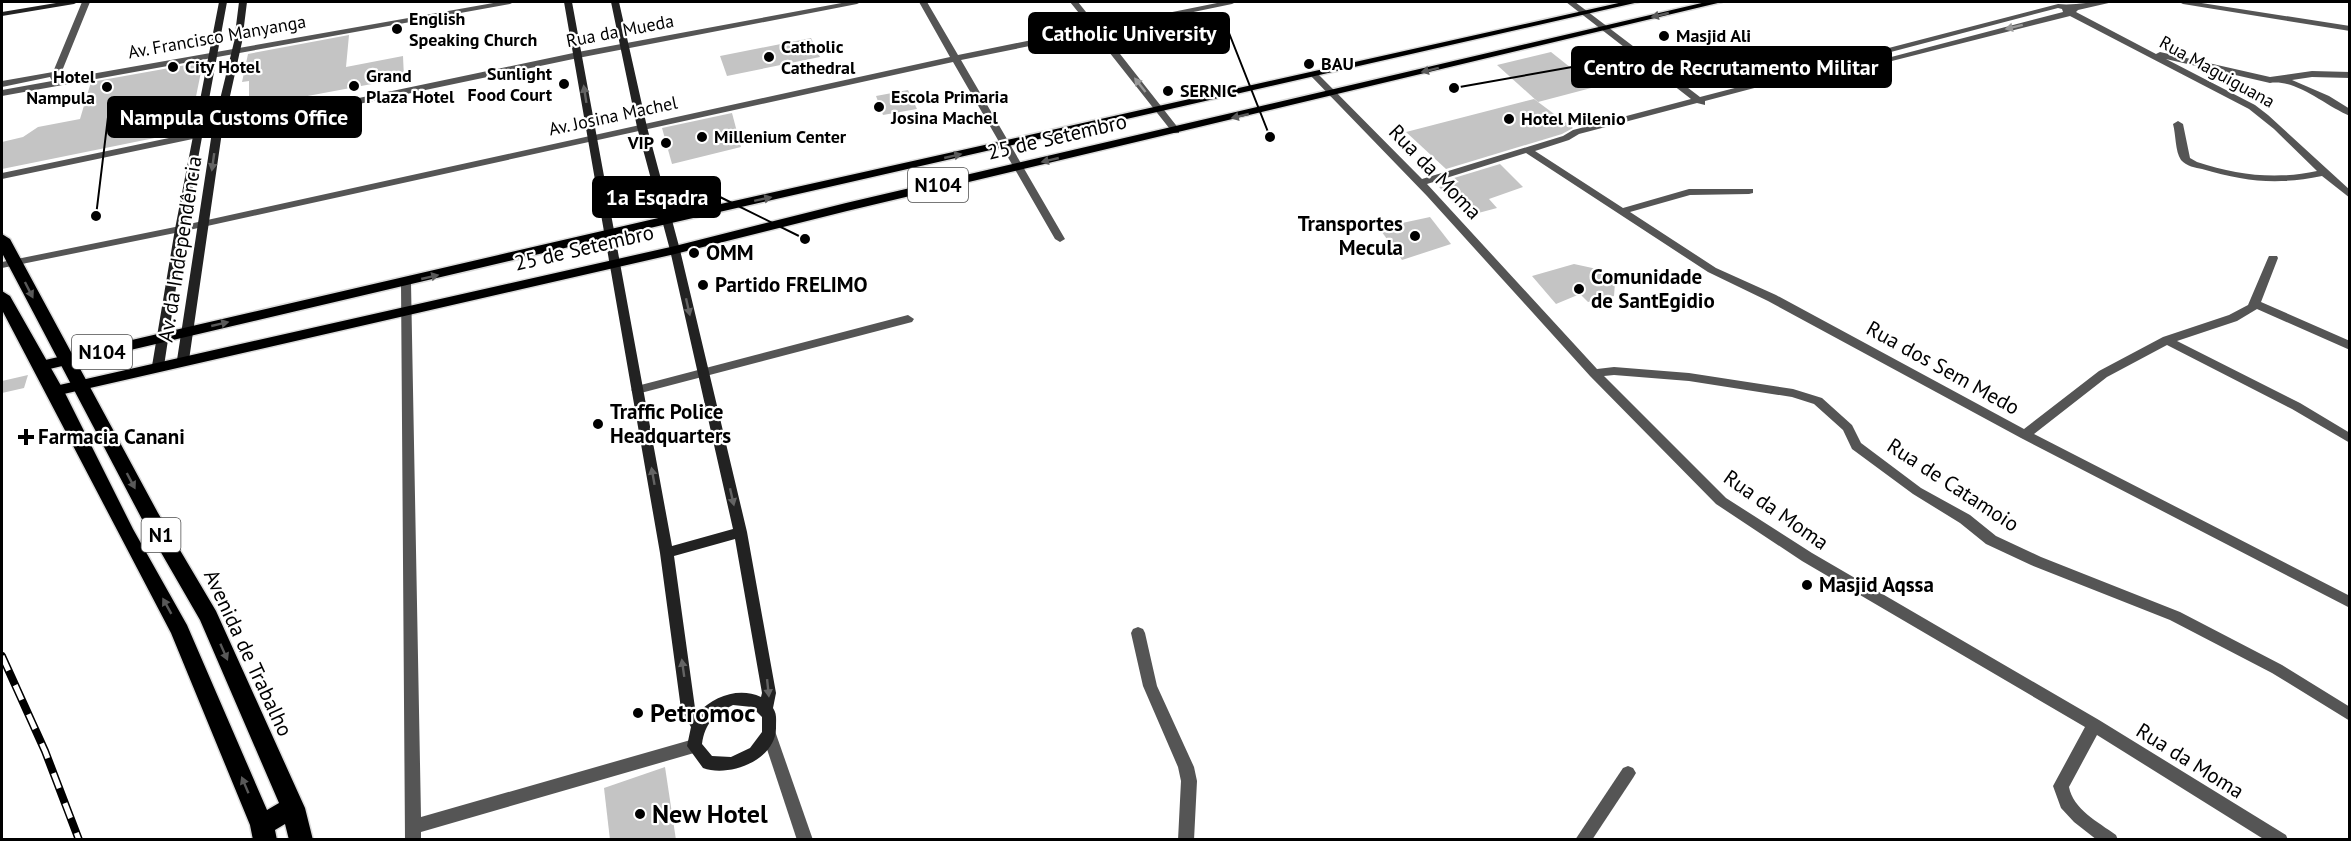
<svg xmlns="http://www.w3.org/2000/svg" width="2351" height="841" font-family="'PT Sans',sans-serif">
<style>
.building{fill:#c4c4c4}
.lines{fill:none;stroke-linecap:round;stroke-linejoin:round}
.primary-casing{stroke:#dbdbdb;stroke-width:3}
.highway-casing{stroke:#dbdbdb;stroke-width:3}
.street{fill:#555;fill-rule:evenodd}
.secondary{fill:#222;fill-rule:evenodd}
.primary{fill:#000;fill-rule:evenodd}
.highway{fill:#000;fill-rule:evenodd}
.rail-casing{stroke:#000;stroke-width:8}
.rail{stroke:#fff;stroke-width:5;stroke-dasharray:16;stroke-linecap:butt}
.oneway{fill:#595959}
.oneway2{fill:#999}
.oneway3{fill:#646464}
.poi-dot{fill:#000;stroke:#fff;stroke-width:2}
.labels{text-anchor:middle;stroke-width:4.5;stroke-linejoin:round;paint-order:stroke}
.far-poi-label{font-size:18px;font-weight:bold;fill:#000;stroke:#fff;text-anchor:start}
.far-street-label{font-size:18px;fill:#000;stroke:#fff}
.shield{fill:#fff;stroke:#4c4c4c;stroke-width:1.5}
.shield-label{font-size:20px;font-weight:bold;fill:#000}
.street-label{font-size:21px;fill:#000;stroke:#fff}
.poi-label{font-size:21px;font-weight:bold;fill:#000;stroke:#fff;text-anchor:start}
.near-poi-label{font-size:26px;font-weight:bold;fill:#000;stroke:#fff;text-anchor:start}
.leader{fill:none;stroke:#000;stroke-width:2}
.callout-dot{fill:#000;stroke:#fff;stroke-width:2}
.callout{fill:#000;stroke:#000;stroke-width:2}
.callout-label{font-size:22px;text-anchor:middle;font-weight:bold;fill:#fff}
</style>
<rect width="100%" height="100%" fill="#fff"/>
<!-- building -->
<g class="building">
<polygon points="349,35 346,67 403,56 404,78 249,107 249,81 242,82 248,54"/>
<polygon points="811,38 820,57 727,76 720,56"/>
<polygon points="1551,52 1595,87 1538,102 1497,65"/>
<polygon points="203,62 189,131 2,169 2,142 23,137 38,127 80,119 91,82"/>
<polygon points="908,90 917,109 883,115 876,96"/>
<polygon points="1534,99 1573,128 1562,134 1446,169 1406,132"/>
<polygon points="732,113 741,147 672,164 662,128"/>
<polygon points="1500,164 1523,187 1489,199 1497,208 1467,216 1439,187 1459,182 1454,178"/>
<polygon points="1430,217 1451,244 1402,260 1379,228"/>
<polygon points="1574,264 1597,269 1615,283 1614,296 1588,302 1580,294 1556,304 1532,276"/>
<polygon points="28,375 24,388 2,393 2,381"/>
<polygon points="665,767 676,840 610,840 604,788"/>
</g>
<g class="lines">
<defs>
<g id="primary">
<polygon points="1623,2 1639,2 667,224 41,371 34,366 41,361 667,216"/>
<polygon points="1706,2 1722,2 847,211 675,254 55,396 48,391 55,386 675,246 846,203"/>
</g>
<polygon id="highway" points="2,234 10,239 158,513 216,611 305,808 313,840 289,840 285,824 275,830 277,840 253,840 250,825 171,633 2,310 2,291 10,296 64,391 133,529 187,625 267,810 279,803 200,620 144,523 2,253"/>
</defs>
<!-- primary casing -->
<use href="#primary" class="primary-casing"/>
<!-- highway casing -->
<use href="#highway" class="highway-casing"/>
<!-- street -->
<g class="street">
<polygon points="82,2 90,2 62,71 63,73 57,80 499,2 514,2 510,4 2,96 2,90 52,81 50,77 2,87 2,81 53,72"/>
<polygon points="847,2 861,2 857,4 578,58 2,179 2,173 578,52"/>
<polygon points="919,2 927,2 958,55 1091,28 1070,2 1078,2 1098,27 1222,2 1236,2 1232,4 1102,31 1179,129 1179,133 1173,133 1094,33 961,60 1065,239 1060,242 1055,239 953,62 180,232 2,268 2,262 180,226 950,57"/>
<path d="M1566 2H1575L1700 97 2058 4C2077 6 2095 0 2113 2L2078 10 2076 12 2156 54 2160 52 2270 77 2312 71 2350 72V78L2312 77 2292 80 2329 96 2350 109V116C2325 106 2297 79 2270 83L2166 59 2255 105 2268 115 2350 190V198L2322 176C2278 185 2246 182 2202 169 2196 168 2186 166 2181 160 2175 151 2176 135 2173 124L2178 121 2183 124 2190 158 2197 162C2237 175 2275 180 2317 171L2274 129 2249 109 2070 16 1880 64 1876 61 2063 12 2062 9 2058 8 1705 101V105L1697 103 1579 134 1569 140 1535 151 1623 208 1689 189H1753V193L1749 194 1690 195 1630 212 1716 268 1776 295 2024 429 2099 371 2163 337 2229 315 2248 305 2268 258 2269 256H2277L2278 258 2261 302 2350 341V350L2257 309 2237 321 2177 341 2300 403 2350 433V443L2292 409 2167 345 2107 377 2034 434 2350 596V608L2021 438 1768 301 1708 272 1526 153 1427 184 1597 369 1614 367 1689 373 1793 389 1822 398 1852 425 1861 443 1921 488 1970 515 1996 536 2041 557 2180 612 2282 665 2350 707V721L2272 673 2170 620 2031 565 1986 544 1960 523 1913 494 1852 449 1843 430 1814 404 1792 397 1689 381 1614 375 1604 376 1726 498 1812 553 2099 720 2286 835 2288 840H2265L2097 735 2069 787C2073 809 2098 822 2116 835L2118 840H2097L2074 822 2061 808 2053 786 2085 727 1802 561 1716 504 1590 376 1427 196 1310 75 1311 73H1317L1422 179 1563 136 1573 130 1691 99Z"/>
<polygon points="2179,2 2195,2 2350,26 2350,31 2183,4"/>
<polygon points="406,280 411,283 421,817 694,739 699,741 701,746 699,751 694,753 421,832 421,840 405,840 401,283"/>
<polygon points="908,315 914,319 912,322 637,394 631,390 637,386"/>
<polygon points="1138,627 1143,629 1145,633 1157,686 1194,767 1197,781 1194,840 1178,840 1181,781 1178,767 1143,686 1131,633 1133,629"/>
<polygon points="769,727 774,729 776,734 813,840 797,840 762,734 764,729"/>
<polygon points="1628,766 1633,768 1636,773 1633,778 1592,840 1575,840 1623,768"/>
</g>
<!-- secondary -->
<g class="secondary">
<polygon points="62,2 78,2 74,4 2,16 2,12"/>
<polygon points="219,2 227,2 185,229 164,366 158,370 152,366 175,229"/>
<polygon points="239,2 247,2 242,42 222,132 189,360 183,364 177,360 212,132 234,42"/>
<path d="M564 2H572L672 546 733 529 670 250 637 127 611 2H619L647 127 680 250 747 532 776 693 773 708C777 714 776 719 776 727 777 759 730 778 703 768L687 746 691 727 681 709 660 553ZM735 539 762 693 761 697C739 687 714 696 698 713L695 708 674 556ZM733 705 752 707 762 717V732L750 748 731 757 712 756 702 744C705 723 714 715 733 705Z"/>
</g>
<!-- primary -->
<use href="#primary" class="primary"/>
<!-- highway -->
<use href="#highway" class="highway"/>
<defs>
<polyline id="rail" points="2,656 45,751 79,840"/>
</defs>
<!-- rail casing -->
<use href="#rail" class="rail-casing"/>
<!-- rail -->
<use href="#rail" class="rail"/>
</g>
<!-- one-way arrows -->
<defs><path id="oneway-solid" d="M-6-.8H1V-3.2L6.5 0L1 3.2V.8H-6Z" transform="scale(1.5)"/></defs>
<g class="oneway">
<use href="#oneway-solid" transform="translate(1660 15) rotate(167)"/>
<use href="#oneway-solid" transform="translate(1430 70) rotate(166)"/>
<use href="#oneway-solid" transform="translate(1240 116) rotate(167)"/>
<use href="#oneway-solid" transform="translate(953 156) rotate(-13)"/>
<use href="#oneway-solid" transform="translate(1050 160) rotate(167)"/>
<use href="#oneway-solid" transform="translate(763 199) rotate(-12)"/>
<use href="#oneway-solid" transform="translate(430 277) rotate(-13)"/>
<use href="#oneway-solid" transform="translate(29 290) rotate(63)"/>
<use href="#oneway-solid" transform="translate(220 324) rotate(-13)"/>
<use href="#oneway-solid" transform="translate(131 481) rotate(62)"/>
<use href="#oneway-solid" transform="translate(167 606) rotate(-119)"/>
<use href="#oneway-solid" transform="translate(224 652) rotate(66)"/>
<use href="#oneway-solid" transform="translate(245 785) rotate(-113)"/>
</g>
<g class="oneway2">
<use href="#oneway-solid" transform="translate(2014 27) rotate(166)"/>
<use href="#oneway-solid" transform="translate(1140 85) rotate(-128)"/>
</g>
<g class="oneway3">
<use href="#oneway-solid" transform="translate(585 94) rotate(-99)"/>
<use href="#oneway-solid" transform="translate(213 162) rotate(98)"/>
<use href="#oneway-solid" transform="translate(688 307) rotate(77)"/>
<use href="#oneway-solid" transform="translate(653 476) rotate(-100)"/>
<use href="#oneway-solid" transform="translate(732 497) rotate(77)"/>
<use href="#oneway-solid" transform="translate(683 668) rotate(-98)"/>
<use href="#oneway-solid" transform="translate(768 688) rotate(84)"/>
</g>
<!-- markers -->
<g class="poi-dot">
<circle cx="397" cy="29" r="6"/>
<circle cx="1664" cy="36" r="6"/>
<circle cx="769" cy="57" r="6"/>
<circle cx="1309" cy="64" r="6"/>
<circle cx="173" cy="67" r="6"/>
<circle cx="564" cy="84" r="6"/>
<circle cx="354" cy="86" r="6"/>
<circle cx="107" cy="87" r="6"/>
<circle cx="1168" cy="91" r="6"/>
<circle cx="879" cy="107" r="6"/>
<circle cx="1509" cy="119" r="6"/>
<circle cx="702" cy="137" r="6"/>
<circle cx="666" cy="143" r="6"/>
<circle cx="1415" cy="236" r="6"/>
<circle cx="694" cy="253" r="6"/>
<circle cx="703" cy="285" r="6"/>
<circle cx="1579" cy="289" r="6"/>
<circle cx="598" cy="424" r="6"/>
<path d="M23 428h6v6h6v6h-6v6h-6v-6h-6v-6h6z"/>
<circle cx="1807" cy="585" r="6"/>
<circle cx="638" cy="713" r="6"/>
<circle cx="640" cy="814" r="6"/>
</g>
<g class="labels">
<!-- far-poi labels -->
<g class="far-poi-label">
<text x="409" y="25">English<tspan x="409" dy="21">Speaking Church</tspan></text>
<text x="1676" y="42">Masjid Ali</text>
<text x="781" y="53">Catholic<tspan x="781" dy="21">Cathedral</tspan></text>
<text x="1321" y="70">BAU</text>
<text x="185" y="73">City Hotel</text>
<text x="552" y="80" text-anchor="end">Sunlight<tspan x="552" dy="21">Food Court</tspan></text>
<text x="366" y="82">Grand<tspan x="366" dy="21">Plaza Hotel</tspan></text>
<text x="95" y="83" text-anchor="end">Hotel<tspan x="95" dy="21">Nampula</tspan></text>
<text x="1180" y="97">SERNIC</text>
<text x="891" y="103">Escola Primaria<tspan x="891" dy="21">Josina Machel</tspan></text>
<text x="1521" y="125">Hotel Milenio</text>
<text x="714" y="143">Millenium Center</text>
<text x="654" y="149" text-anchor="end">VIP</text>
</g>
<!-- far-street labels -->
<g class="far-street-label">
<text transform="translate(620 31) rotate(-11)" y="6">Rua da Mueda</text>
<text transform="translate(217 37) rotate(-10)" y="6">Av. Francisco Manyanga</text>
<text transform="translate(2217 72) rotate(29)" y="6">Rua Maguiguana</text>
<text transform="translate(613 116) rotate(-12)" y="6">Av. Josina Machel</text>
</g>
<!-- shield labels -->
<g class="shield">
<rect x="908" y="168" width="60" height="34" rx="4.5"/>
<rect x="72" y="335" width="60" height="34" rx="4.5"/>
<rect x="141.5" y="518" width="39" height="34" rx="4.5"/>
</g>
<g class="shield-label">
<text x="938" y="192">N104</text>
<text x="102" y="359">N104</text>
<text x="161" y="542">N1</text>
</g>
<!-- street labels -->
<g class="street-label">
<text transform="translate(1057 137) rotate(-13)" y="7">25 de Setembro</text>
<text transform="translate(1435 172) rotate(46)" y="7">Rua da Moma</text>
<text transform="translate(584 248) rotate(-13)" y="7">25 de Setembro</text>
<text transform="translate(180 249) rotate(-81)" y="7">Av. da Independência</text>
<text transform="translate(1943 368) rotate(29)" y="7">Rua dos Sem Medo</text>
<text transform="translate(1953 485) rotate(33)" y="7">Rua de Catamoio</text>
<text transform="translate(1776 510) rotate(35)" y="7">Rua da Moma</text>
<text transform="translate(248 653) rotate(65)" y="7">Avenida de Trabalho</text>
<text transform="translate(2190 761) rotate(32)" y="7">Rua da Moma</text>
</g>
<!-- poi labels -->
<g class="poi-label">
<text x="1403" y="231" text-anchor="end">Transportes<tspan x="1403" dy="24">Mecula</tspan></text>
<text x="706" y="260">OMM</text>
<text x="1591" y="284">Comunidade<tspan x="1591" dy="24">de SantEgidio</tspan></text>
<text x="715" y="292">Partido FRELIMO</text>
<text x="610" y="419">Traffic Police<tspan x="610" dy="24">Headquarters</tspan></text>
<text x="38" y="444">Farmacia Canani</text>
<text x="1819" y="592">Masjid Aqssa</text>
</g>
<!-- near-poi labels -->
<g class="near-poi-label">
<text x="650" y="722">Petromoc</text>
<text x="652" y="823">New Hotel</text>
</g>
</g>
<!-- callouts -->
<path class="leader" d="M1270 137L1229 33M1454 88L1572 67M96 216L108 117M805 239L720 197"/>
<g class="callout-dot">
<circle cx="1270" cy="137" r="6"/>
<circle cx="1454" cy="88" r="6"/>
<circle cx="96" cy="216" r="6"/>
<circle cx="805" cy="239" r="6"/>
</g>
<g class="callout">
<rect x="1029" y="13" width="200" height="40" rx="6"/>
<rect x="1572" y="47" width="319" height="40" rx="6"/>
<rect x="108" y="97" width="253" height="40" rx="6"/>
<rect x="593" y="177" width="127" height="40" rx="6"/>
</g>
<g class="callout-label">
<text x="1129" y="41">Catholic University</text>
<text x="1731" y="75">Centro de Recrutamento Militar</text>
<text x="234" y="125">Nampula Customs Office</text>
<text x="657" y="205">1a Esqadra</text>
</g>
<!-- border -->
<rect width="2351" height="841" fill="none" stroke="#000000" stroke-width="6"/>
</svg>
